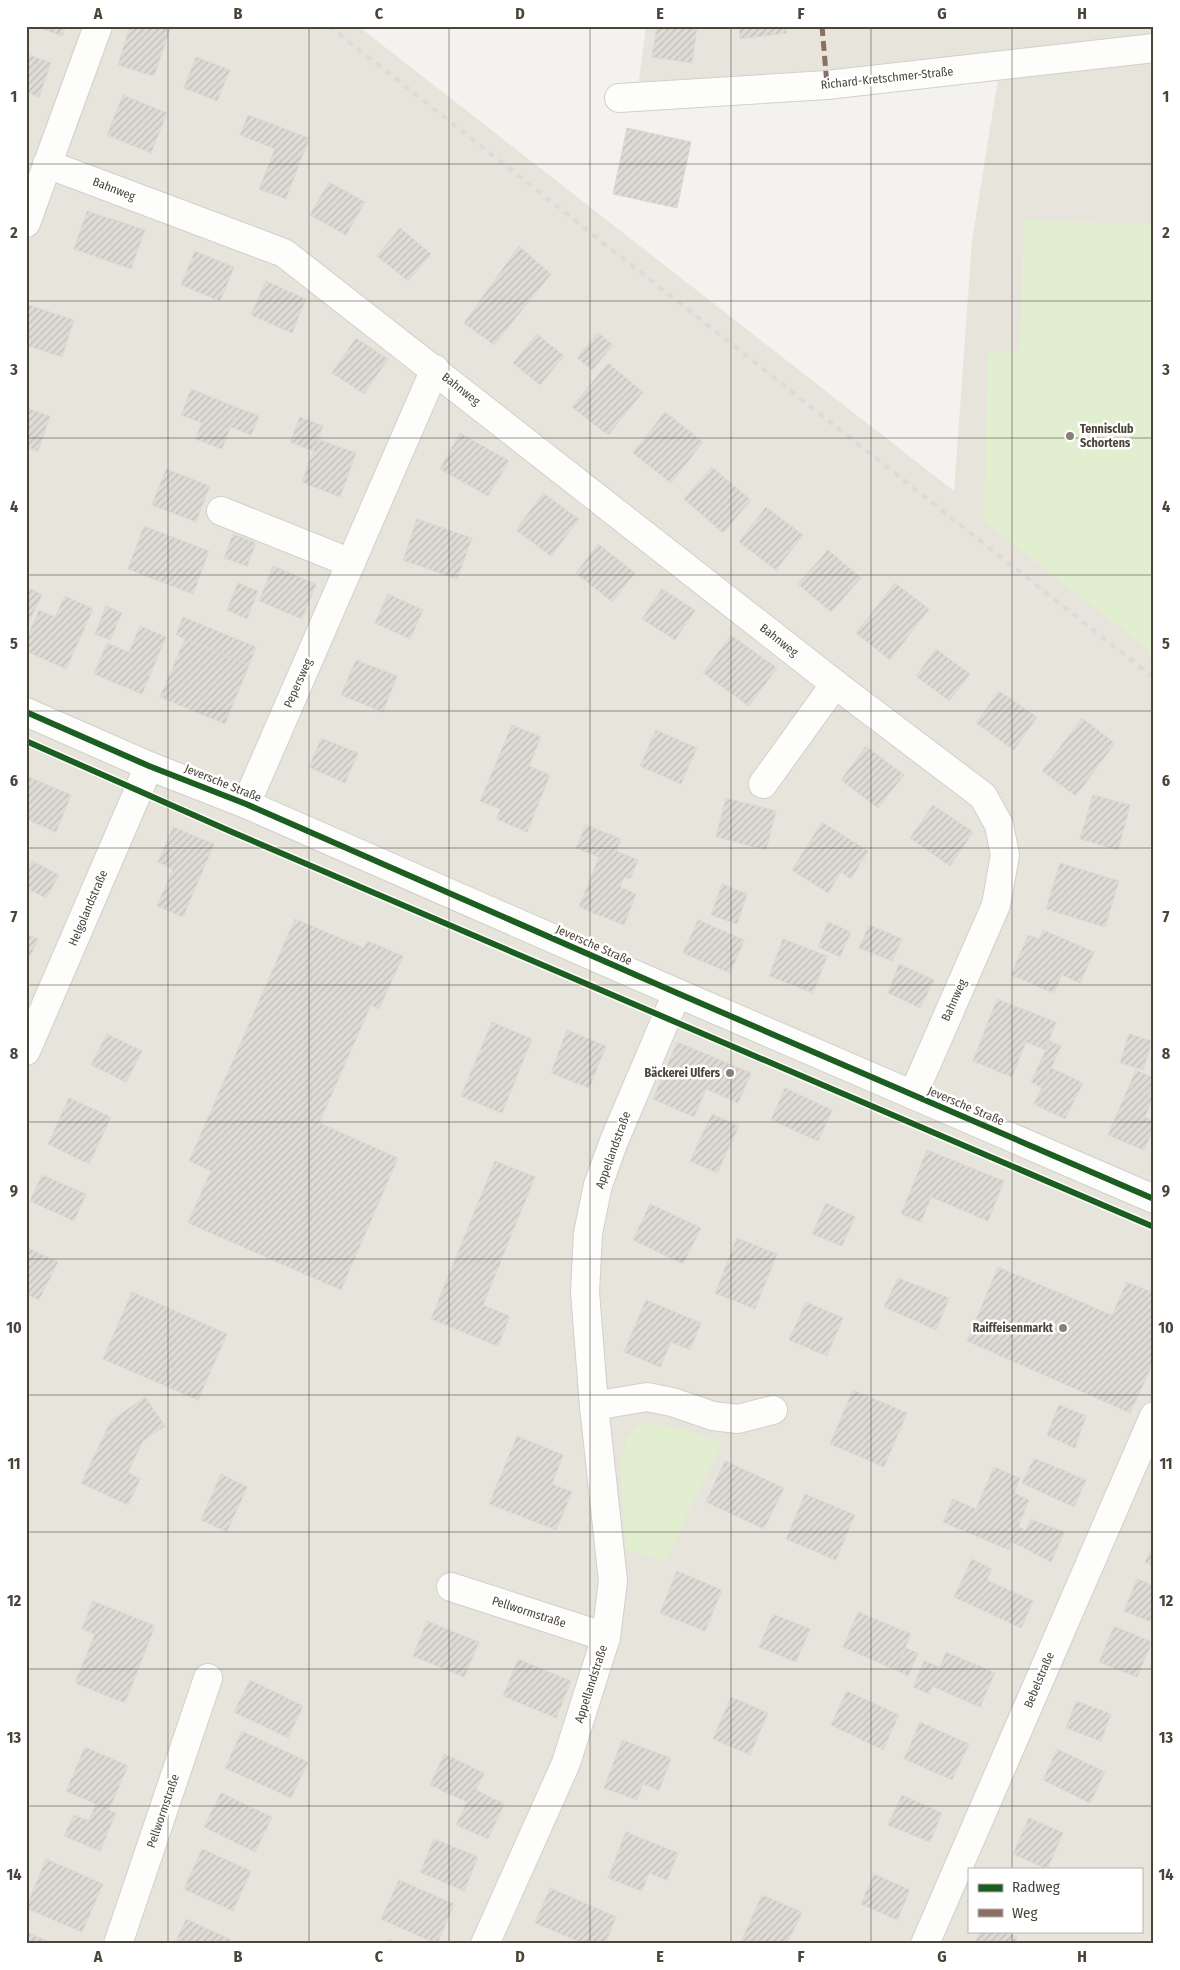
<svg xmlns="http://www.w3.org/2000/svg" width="1180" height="1970" font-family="'Fira Sans Condensed',sans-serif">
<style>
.residential{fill:#e7e4dc;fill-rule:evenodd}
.park{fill:#e1eecf}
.building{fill:url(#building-hatch);stroke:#dcd9d4}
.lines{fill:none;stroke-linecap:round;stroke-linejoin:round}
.minor-casing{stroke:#d2d0cb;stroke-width:30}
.tertiary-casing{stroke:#d2d0cb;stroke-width:30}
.minor{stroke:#fdfdfc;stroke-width:28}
.tertiary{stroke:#fdfdfc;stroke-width:28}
.rail{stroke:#dbdbda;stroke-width:4;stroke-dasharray:6 6;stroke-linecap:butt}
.quiet{stroke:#8d6e63;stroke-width:5;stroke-dasharray:10 5;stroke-linecap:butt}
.cycleway-casing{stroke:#fff;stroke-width:9}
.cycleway{stroke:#1b5e20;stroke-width:6}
.grid{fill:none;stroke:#4b4439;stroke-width:1;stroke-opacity:0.55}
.poi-dot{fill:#868178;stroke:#fff;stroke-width:2}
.labels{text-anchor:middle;stroke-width:5;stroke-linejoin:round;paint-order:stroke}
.street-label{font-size:12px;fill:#4b4439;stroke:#fff}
.poi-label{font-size:12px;font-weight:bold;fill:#4b4439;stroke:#fff;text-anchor:end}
.neatline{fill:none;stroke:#4b4439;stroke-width:2}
.grid-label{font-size:16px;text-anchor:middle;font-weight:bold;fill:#4b4439}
</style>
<defs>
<pattern id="building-hatch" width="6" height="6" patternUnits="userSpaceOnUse" patternTransform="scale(1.25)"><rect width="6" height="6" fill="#dedbd6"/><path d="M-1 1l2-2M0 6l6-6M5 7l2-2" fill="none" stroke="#c0bdb8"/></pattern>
</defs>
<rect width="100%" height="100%" fill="#f4f2ee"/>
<!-- residential -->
<path class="residential" d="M26 26H358L954 491 972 241 1000 66 636 104 646 26H1154V1944H26ZM969 1869H1141V1931H969Z"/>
<!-- park -->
<g class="park">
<polygon points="1024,220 1154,225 1154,654 984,521 988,351 1020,351"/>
<path d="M639 1423C671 1425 691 1431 722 1442L665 1562 626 1549 620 1462 627 1439Z"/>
</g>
<!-- building -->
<g class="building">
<polygon points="34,26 66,26 62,36"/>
<polygon points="130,26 171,26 154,76 118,65"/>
<polygon points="657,26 697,26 692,63 652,57"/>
<polygon points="739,26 786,26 787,33 740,39"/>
<polygon points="26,54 51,63 39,97 26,92"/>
<polygon points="196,57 230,70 217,101 184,88"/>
<polygon points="123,95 167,113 151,153 107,135"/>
<polygon points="248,115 309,138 286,199 259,189 275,149 240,135"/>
<polygon points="627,128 691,142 677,208 613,194"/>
<polygon points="329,182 365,202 346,235 310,215"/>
<polygon points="87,211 145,230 131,269 74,249"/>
<polygon points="400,228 431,254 408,281 377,256"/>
<polygon points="519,246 551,274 494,345 464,323"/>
<polygon points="195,251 234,267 220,301 181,285"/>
<polygon points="266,281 306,299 292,333 251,315"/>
<polygon points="26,304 74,320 62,357 26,345"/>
<polygon points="598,333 613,345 592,370 577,358"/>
<polygon points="537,334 564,356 540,385 513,363"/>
<polygon points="356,338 388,359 364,394 332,373"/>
<polygon points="608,363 643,392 608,435 572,407"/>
<polygon points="191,389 238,408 222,449 195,439 202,423 181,415"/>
<polygon points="26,408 50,416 38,451 26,447"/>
<polygon points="238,408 259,416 251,435 231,427"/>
<polygon points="665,412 703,442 671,483 633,453"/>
<polygon points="300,417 323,426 313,451 290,442"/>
<polygon points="460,433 509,461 488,496 440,469"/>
<polygon points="318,439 356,453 340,497 302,482"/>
<polygon points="712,467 751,500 723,533 684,499"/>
<polygon points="166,469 210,486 196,522 152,505"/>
<polygon points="543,493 579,519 551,556 516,530"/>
<polygon points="766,507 803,535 776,570 739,542"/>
<polygon points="417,519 472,538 457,579 403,560"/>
<polygon points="144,526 209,551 193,594 128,569"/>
<polygon points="233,534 256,543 247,566 224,558"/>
<polygon points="598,544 635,573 612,602 576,573"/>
<polygon points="828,550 861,578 831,612 798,584"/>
<polygon points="273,566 316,584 302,619 259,601"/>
<polygon points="238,583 258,591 247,619 227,610"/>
<polygon points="895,583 929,609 890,660 856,633"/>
<polygon points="29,588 42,595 27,626 26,593"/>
<polygon points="662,589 695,610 675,640 642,619"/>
<polygon points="388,594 423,610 410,639 375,623"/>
<polygon points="65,596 93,609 66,669 26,651 26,640 39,610 55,617"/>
<polygon points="106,606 122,613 110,640 95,634"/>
<polygon points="183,617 256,647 249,665 176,635"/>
<polygon points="140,626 166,637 142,694 94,674 107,643 129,652"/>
<polygon points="731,635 777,668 749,706 703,673"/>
<polygon points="185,639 249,665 225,724 160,697"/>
<polygon points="936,649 970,674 949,701 916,676"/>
<polygon points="356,660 397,676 383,712 341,695"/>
<polygon points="999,691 1037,717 1014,750 976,723"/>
<polygon points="1082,718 1115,743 1076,796 1042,771"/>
<polygon points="512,725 541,737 529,766 550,775 527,832 496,819 501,809 480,801"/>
<polygon points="656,730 697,748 681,784 640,766"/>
<polygon points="321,738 358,753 345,783 309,767"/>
<polygon points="866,746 904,775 878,808 841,780"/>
<polygon points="26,776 71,795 56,832 26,819"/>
<polygon points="1093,795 1130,805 1118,850 1080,839"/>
<polygon points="726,798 776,811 766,850 716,837"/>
<polygon points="933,805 973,832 950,866 910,838"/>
<polygon points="822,822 868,851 851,879 841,872 828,893 792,870"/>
<polygon points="586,825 621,839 616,851 638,860 630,879 624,877 620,887 636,894 624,925 579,907 599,857 576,848"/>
<polygon points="173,827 214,844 183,917 157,906 173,869 158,862"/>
<polygon points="32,861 59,875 46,898 26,888 26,872"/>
<polygon points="1060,863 1119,881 1105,927 1046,909"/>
<polygon points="722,884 747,894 737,924 711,915"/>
<polygon points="295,919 364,948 367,941 403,956 379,1009 371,1005 319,1123 398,1158 341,1290 188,1223 211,1171 189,1161"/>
<polygon points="698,920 744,940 730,973 683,953"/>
<polygon points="828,922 851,932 840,957 818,947"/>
<polygon points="869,925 902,939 892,961 859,948"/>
<polygon points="1043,930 1094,952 1080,983 1062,975 1054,993 1011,975 1028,935 1039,939"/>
<polygon points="26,934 38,939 26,965"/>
<polygon points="783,939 827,956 813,993 769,976"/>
<polygon points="899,964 934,980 920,1008 888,993"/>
<polygon points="997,999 1056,1022 1045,1050 1026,1042 1012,1077 973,1061"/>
<polygon points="492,1022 532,1039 502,1113 461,1096"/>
<polygon points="567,1030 606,1046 589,1088 551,1073"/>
<polygon points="107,1034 142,1051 126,1082 91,1065"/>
<polygon points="1129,1034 1152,1041 1143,1070 1120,1063"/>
<polygon points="1050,1041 1061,1046 1042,1088 1031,1082"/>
<polygon points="677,1042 751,1073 738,1103 706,1089 694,1117 653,1099"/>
<polygon points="1051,1068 1083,1083 1065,1119 1034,1104"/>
<polygon points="1136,1070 1154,1078 1154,1085 1149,1095 1129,1086"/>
<polygon points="1129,1086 1153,1097 1145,1117 1154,1121 1154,1127 1144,1150 1108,1135"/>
<polygon points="785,1088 832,1110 818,1141 771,1120"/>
<polygon points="69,1098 111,1117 89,1164 48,1144"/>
<polygon points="712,1114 739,1126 717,1173 690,1161"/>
<polygon points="927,1150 1004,1181 988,1221 931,1197 921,1222 901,1214"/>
<polygon points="495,1161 535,1177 483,1305 510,1316 498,1346 431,1319"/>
<polygon points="42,1175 86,1194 74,1221 30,1201"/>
<polygon points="826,1203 855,1217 842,1246 812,1234"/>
<polygon points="650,1204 701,1228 683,1264 633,1240"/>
<polygon points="737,1238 777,1254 755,1309 715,1293"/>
<polygon points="26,1247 58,1262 39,1300 26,1294"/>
<polygon points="998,1267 1112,1315 1127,1282 1154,1293 1154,1361 1130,1413 967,1341"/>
<polygon points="898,1278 949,1298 936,1330 884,1307"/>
<polygon points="132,1292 227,1334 198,1400 103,1359"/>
<polygon points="646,1300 701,1323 690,1350 671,1342 660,1367 624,1352"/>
<polygon points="806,1302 843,1318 827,1356 789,1340"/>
<polygon points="853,1390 907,1413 884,1467 830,1444"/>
<polygon points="145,1397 165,1426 143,1441 128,1472 140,1479 128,1505 81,1483 111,1421"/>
<polygon points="1059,1405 1086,1416 1075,1448 1047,1435"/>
<polygon points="517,1436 563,1455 552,1484 572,1492 556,1530 489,1504"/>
<polygon points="1034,1458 1086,1480 1074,1507 1022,1483"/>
<polygon points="725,1461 784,1488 764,1529 706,1502"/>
<polygon points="994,1467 1020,1478 1014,1493 1029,1500 1018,1527 1026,1530 1031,1519 1064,1532 1051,1562 1012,1542 1009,1550 943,1522 953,1499 976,1509"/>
<polygon points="221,1474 247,1487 227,1532 201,1520"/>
<polygon points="805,1494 855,1515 836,1560 786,1539"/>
<polygon points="1154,1545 1154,1566 1145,1562"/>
<polygon points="972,1559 992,1569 987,1580 1033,1601 1021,1628 954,1597"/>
<polygon points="677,1571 722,1590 705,1631 660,1613"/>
<polygon points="1137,1579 1154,1586 1154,1623 1124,1611"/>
<polygon points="93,1601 155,1626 125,1703 75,1683 95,1634 82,1629"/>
<polygon points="858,1612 911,1634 896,1670 843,1647"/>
<polygon points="773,1614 810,1629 796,1662 759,1647"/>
<polygon points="427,1621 479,1642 464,1677 413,1656"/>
<polygon points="1114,1626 1152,1642 1137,1677 1099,1662"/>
<polygon points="906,1648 918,1653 908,1676 896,1670"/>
<polygon points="946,1652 995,1673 980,1707 932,1686 929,1694 913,1687 924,1661 940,1667"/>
<polygon points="518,1659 571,1681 556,1718 503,1696"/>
<polygon points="250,1680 303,1706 288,1738 234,1712"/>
<polygon points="847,1691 899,1715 883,1750 831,1725"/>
<polygon points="731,1697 768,1713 750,1755 713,1739"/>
<polygon points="1076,1701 1111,1714 1101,1741 1066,1728"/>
<polygon points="920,1722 969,1744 952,1780 904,1759"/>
<polygon points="242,1731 308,1762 291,1798 225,1768"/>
<polygon points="622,1740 671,1758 659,1790 643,1784 637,1800 604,1788"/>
<polygon points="85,1747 128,1766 109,1810 116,1813 100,1851 64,1836 74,1815 89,1821 96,1804 66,1791"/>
<polygon points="1057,1749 1105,1772 1090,1803 1043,1780"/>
<polygon points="444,1754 484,1773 476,1790 504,1804 488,1839 456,1825 467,1802 430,1785"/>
<polygon points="221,1793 272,1817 255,1852 204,1827"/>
<polygon points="902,1795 942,1813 930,1842 888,1825"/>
<polygon points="1029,1818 1063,1833 1047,1869 1013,1854"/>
<polygon points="626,1832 678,1853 667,1880 649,1873 642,1891 608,1878"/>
<polygon points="434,1839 478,1857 464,1891 420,1872"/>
<polygon points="202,1849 251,1871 233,1911 184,1889"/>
<polygon points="46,1859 103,1884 82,1932 26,1908"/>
<polygon points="874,1874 910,1890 897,1920 861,1904"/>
<polygon points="399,1880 454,1904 437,1944 381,1919"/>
<polygon points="550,1888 616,1917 605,1944 585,1944 535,1923"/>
<polygon points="762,1895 802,1912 787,1944 741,1942"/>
<polygon points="186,1919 240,1944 175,1944"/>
<polygon points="980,1931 1003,1931 1017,1937 1015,1944 975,1944"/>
<polygon points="26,1932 55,1944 26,1944"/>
<polygon points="389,1939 399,1944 387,1944"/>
</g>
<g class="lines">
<defs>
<g id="minor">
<polyline points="619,98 827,85 1154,48"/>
<polyline points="47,164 284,253 835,684 983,796 999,825 1005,855 996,905 913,1095"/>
<polyline points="26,223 98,26"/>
<polyline points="221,511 351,563"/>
<polyline points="763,784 835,684"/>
<polyline points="246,804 435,369"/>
<polyline points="26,1051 149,766"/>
<polyline points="594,1406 647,1397 672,1402 713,1416 738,1419 773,1410"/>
<polyline points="451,1587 606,1637"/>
<polyline points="118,1944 208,1678"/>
<polyline points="485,1944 566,1763 606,1637 613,1581 594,1406 585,1292 588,1233 598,1185 614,1141 677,993"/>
<polyline points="925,1944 1154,1416"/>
</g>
<polyline id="tertiary" points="26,712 149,766 246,804 677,993 1154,1199"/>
</defs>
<!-- minor casing -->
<use href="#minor" class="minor-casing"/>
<!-- tertiary casing -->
<use href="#tertiary" class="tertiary-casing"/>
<!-- minor -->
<use href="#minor" class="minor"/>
<!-- tertiary -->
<use href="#tertiary" class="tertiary"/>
<!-- rail -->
<polyline class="rail" points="329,26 1154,678"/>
<!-- quiet -->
<polyline class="quiet" points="822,26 827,85"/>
<defs>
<g id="cycleway">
<polyline points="26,712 149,766 246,804 677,993 1154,1199"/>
<polyline points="26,741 232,832 1154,1227"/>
</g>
</defs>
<!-- cycleway casing -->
<use href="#cycleway" class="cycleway-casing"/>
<!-- cycleway -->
<use href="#cycleway" class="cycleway"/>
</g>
<!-- grid -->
<path class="grid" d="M168 26V1944M309 26V1944M449 26V1944M590 26V1944M731 26V1944M871 26V1944M1012 26V1869M26 164H1154M26 301H1154M26 438H1154M26 575H1154M26 711H1154M26 848H1154M26 985H1154M26 1122H1154M26 1259H1154M26 1395H1154M26 1532H1154M26 1669H1154M26 1806H1154M1012 1931V1944"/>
<!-- markers -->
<g class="poi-dot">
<circle cx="1070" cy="436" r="5"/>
<circle cx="730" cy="1073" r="5"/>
<circle cx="1063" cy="1328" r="5"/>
</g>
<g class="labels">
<!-- street labels -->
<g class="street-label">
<text transform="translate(887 78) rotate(-6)" y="4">Richard-Kretschmer-Straße</text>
<text transform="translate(114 189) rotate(21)" y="4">Bahnweg</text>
<text transform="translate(461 389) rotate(38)" y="4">Bahnweg</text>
<text transform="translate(779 640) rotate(38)" y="4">Bahnweg</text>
<text transform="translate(298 683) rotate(-66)" y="4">Pepersweg</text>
<text transform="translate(223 783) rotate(22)" y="4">Jeversche Straße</text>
<text transform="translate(88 908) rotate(-67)" y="4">Helgolandstraße</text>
<text transform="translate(594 945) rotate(24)" y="4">Jeversche Straße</text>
<text transform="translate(954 1000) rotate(-66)" y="4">Bahnweg</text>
<text transform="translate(966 1106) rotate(23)" y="4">Jeversche Straße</text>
<text transform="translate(613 1150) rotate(-70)" y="4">Appellandstraße</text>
<text transform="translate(529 1612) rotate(18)" y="4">Pellwormstraße</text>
<text transform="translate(1039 1680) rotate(-67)" y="4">Bebelstraße</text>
<text transform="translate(591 1684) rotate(-72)" y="4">Appellandstraße</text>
<text transform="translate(163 1811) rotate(-71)" y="4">Pellwormstraße</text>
</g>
<!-- poi labels -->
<g class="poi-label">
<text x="1080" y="433" text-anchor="start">Tennisclub<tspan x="1080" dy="14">Schortens</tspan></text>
<text x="720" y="1077">Bäckerei Ulfers</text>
<text x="1053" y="1332">Raiffeisenmarkt</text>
</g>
</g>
<!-- border -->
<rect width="1180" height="1970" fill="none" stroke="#ffffff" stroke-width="55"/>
<!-- legend -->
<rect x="968" y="1868" width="175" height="65" fill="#ffffff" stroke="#b7b4b0"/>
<rect x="978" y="1884" width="25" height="8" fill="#1b5e20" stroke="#b7b4b0"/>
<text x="1012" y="1892" font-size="15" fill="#4b4439">Radweg</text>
<rect x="978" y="1909" width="25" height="8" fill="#8d6e63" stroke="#b7b4b0"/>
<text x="1012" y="1918" font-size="15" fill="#4b4439">Weg</text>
<rect x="28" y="28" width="1124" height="1914" class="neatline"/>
<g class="grid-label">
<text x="98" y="19">A</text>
<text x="238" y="19">B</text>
<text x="379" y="19">C</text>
<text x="520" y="19">D</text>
<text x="660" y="19">E</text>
<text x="801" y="19">F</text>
<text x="942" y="19">G</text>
<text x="1082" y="19">H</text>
<text x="14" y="102">1</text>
<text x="1166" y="102">1</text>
<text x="14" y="238">2</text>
<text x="1166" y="238">2</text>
<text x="14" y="375">3</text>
<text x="1166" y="375">3</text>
<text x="14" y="512">4</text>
<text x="1166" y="512">4</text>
<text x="14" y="649">5</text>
<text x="1166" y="649">5</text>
<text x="14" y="786">6</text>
<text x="1166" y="786">6</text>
<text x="14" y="922">7</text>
<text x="1166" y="922">7</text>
<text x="14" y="1059">8</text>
<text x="1166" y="1059">8</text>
<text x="14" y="1196">9</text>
<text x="1166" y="1196">9</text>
<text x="14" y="1333">10</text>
<text x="1166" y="1333">10</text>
<text x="14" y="1469">11</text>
<text x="1166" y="1469">11</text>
<text x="14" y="1606">12</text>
<text x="1166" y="1606">12</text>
<text x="14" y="1743">13</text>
<text x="1166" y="1743">13</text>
<text x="14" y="1880">14</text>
<text x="1166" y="1880">14</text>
<text x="98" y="1962">A</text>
<text x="238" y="1962">B</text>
<text x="379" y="1962">C</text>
<text x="520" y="1962">D</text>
<text x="660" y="1962">E</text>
<text x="801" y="1962">F</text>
<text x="942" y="1962">G</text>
<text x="1082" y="1962">H</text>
</g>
</svg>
